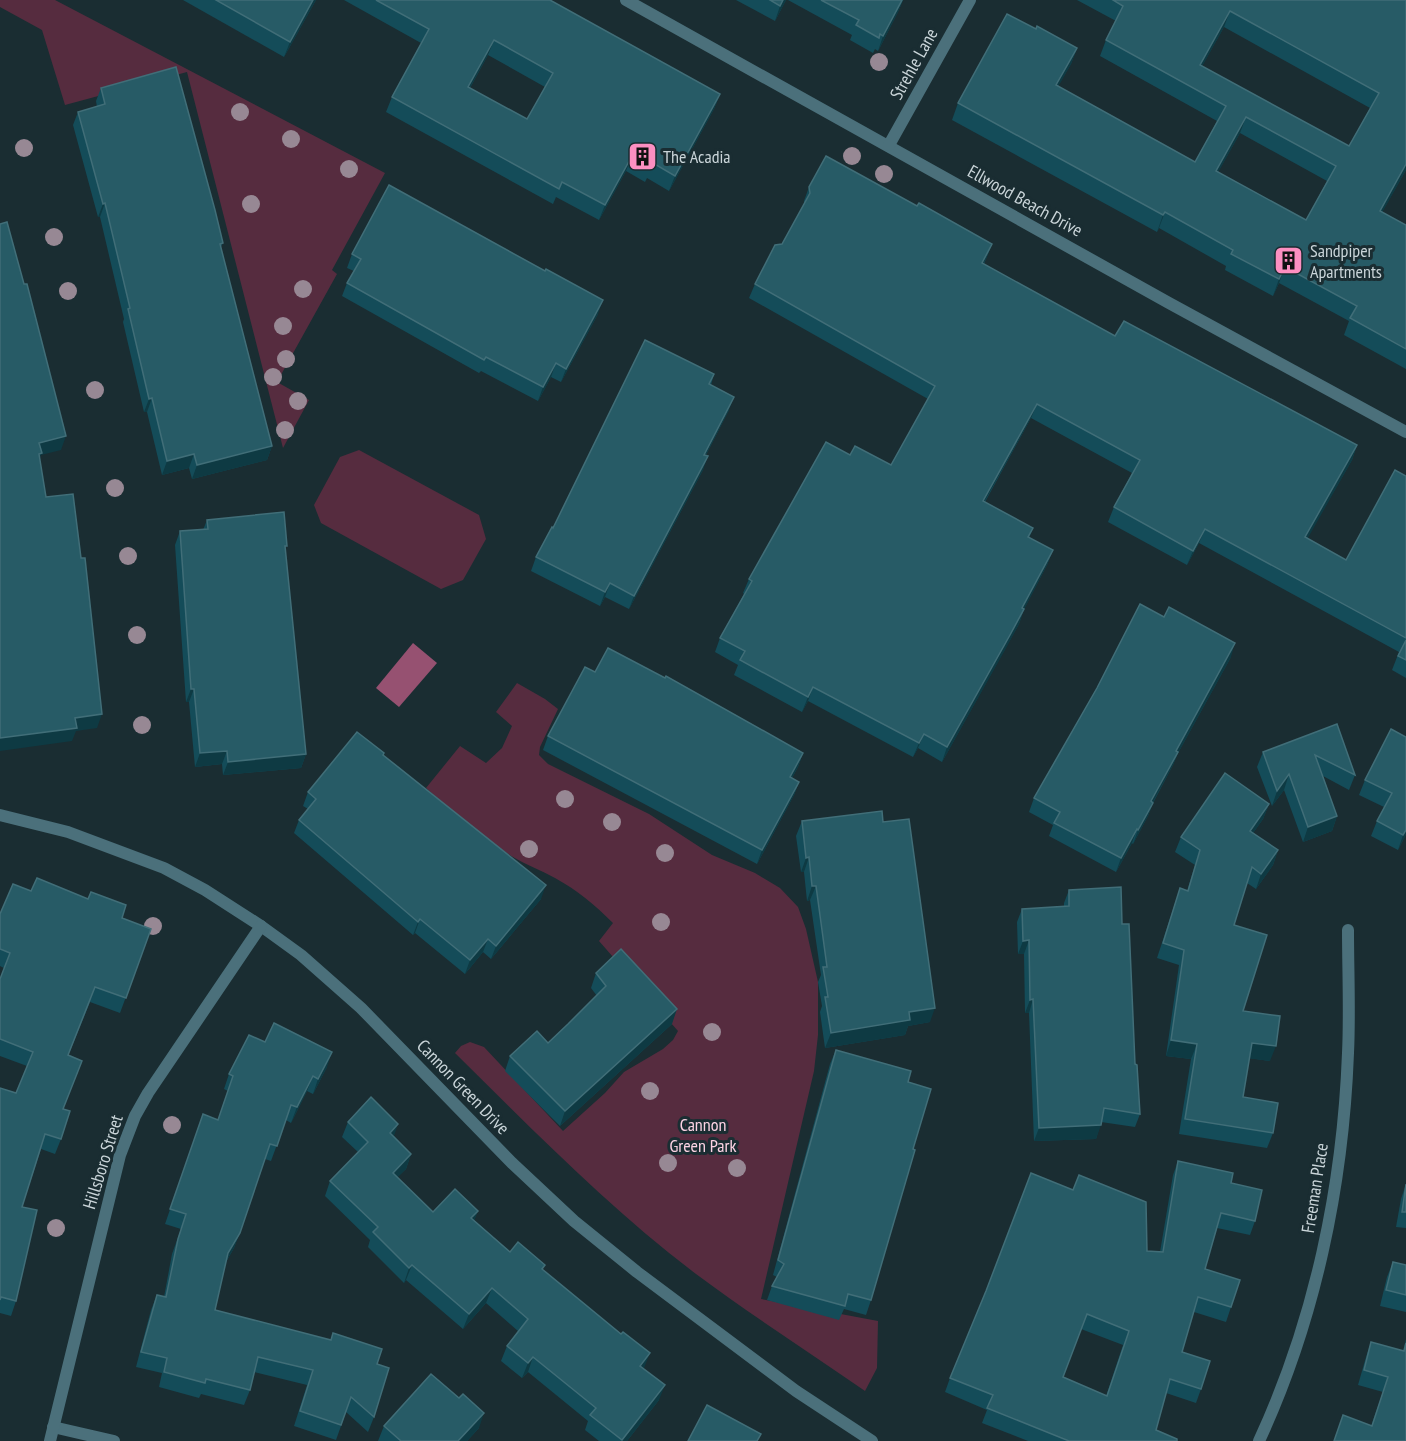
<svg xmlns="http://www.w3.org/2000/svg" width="1406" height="1441" font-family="'PT Sans Narrow',sans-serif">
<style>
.green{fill:#562c3f}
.water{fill:#965171}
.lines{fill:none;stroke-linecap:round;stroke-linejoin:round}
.street{stroke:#4b707b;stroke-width:12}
.tree{fill:#978894}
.wall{fill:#144c59;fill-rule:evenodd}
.shaded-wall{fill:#0e3a43}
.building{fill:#275b66;stroke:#416e78;stroke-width:1.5;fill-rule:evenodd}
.labels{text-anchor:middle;stroke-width:6;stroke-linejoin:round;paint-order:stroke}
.street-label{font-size:18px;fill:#cad5d9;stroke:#1a2d32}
.poi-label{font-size:18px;fill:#cad5d9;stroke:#1a2d32;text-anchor:start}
.park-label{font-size:18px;fill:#fdd3e4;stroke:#1a2d32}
</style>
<rect width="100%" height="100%" fill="#1a2d32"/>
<!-- green -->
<g class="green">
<polygon points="0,0 55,0 385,173 332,270 337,274 277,382 309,400 283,448 187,72 65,105 42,30 0,7"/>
<polygon points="359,450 479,515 486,539 463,580 441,589 321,523 314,505 340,457"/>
<path d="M517 683 545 699 558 709 540 747 539 755 548 764 649 814 712 855 755 873 780 888 798 907 806 929 818 982V1035L814 1071 761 1299 878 1321 877 1368 865 1391C809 1352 751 1315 696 1274 609 1208 533 1130 455 1053L461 1046 470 1042 484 1047 563 1131 605 1093 624 1072 663 1049 673 1040 678 1031 599 941 613 923C595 905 577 890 555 878 541 870 526 865 513 857 482 837 453 813 426 788L460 746 486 763 502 748 512 726 496 712Z"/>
</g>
<!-- water -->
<polygon class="water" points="413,643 437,663 399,707 376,688"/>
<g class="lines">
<!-- street -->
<g class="street">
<polyline points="626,0 1169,303 1406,432"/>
<polyline points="889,145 970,0"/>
<polyline points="0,815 68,832 164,868 205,890 261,926 301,955 361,1008 512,1163 574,1221 637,1272 796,1391 872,1441"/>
<polyline points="53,1427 114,1441"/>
<polyline points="50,1441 120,1155 135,1116 148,1093 261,926"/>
<path d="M1259 1441C1315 1320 1343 1186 1348 1053 1350 1012 1348 971 1348 930"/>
</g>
</g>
<!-- trees -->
<g class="tree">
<circle cx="879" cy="62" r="9"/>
<circle cx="240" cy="112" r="9"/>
<circle cx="291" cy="139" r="9"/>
<circle cx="24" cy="148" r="9"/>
<circle cx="852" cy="156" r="9"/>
<circle cx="349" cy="169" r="9"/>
<circle cx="884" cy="174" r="9"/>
<circle cx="251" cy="204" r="9"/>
<circle cx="54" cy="237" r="9"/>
<circle cx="303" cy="289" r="9"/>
<circle cx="68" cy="291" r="9"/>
<circle cx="283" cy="326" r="9"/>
<circle cx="286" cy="359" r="9"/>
<circle cx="273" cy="377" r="9"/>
<circle cx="95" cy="390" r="9"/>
<circle cx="298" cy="401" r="9"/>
<circle cx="285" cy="430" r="9"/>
<circle cx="115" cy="488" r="9"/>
<circle cx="128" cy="556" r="9"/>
<circle cx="137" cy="635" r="9"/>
<circle cx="142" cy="725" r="9"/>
<circle cx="565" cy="799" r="9"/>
<circle cx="612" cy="822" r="9"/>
<circle cx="529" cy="849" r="9"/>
<circle cx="665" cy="853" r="9"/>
<circle cx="661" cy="922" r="9"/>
<circle cx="153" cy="926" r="9"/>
<circle cx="712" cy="1032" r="9"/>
<circle cx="650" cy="1091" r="9"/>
<circle cx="172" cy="1125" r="9"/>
<circle cx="668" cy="1163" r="9"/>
<circle cx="737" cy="1168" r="9"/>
<circle cx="56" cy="1228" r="9"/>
</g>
<!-- wall -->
<g class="wall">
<polygon points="183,0 316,0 284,57"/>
<path d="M344 0H550L720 94 714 109 669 191 647 178 645 182 626 171 599 220 556 197 553 204 386 112 392 97 421 43ZM488 55 545 87 527 119 470 88Z"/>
<polygon points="736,0 786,0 775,21"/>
<polygon points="788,0 903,0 898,12 878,51 875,49 873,53 850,40 852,35"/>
<path d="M1077 0H1406V170L1382 212 1406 225V369L1344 335 1349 321 1279 283 1273 296 1225 270 1226 266 1159 228 1157 232 952 120 958 103 1036 29 1077 48 1071 64 1058 86 1195 162 1217 121 1100 56 1106 40 1116 21ZM1224 27 1370 108 1349 146 1202 66ZM1240 133 1327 181 1306 220 1218 172Z"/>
<polygon points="101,88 223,243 221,247 272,446 267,460 192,479 189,468 162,475 147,412 144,412 123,322 124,319 100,217 98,217 73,125 78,112 97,107 96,101"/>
<polygon points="809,187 917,206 992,244 984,264 1115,336 1357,445 1352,460 1307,538 1346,560 1406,476 1406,678 1392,670 1399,652 1199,543 1187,565 1108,522 1114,507 1132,473 1031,418 985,502 1033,528 1029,538 1053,550 1047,565 1024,609 1019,624 942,762 918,748 913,757 808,701 802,712 734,675 738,665 715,652 720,638 744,594 743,593 749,579 850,455 891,465 928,399 749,298 755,284 782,244 804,204 804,201"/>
<polygon points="352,254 598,314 561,382 551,377 538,401 481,371 479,373 342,296 347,283 354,271 347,268"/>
<polygon points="714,374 711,385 729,410 706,455 703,470 629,609 605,597 600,606 531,571 536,557 553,528"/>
<polygon points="207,520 285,551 306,754 301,768 223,775 222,764 195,767 189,702 186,702 175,545 180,531 203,530"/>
<polygon points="1231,657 1178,753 1173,765 1153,803 1148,816 1133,844 1132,843 1116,872 1049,836 1053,825 1029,812 1034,798"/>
<polygon points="595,672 803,753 798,767 792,778 799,782 794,795 757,864 543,750 548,736"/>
<polygon points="1337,724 1355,775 1349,790 1323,776 1337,816 1332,831 1303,842 1284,790 1272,806 1257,767 1263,752"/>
<polygon points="1406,737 1406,834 1398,850 1371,836 1377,821 1384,807 1359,795 1365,780"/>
<polygon points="383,755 541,899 491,959 483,952 465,974 415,933 413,935 294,833 299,820 308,809 303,806 308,792"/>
<polygon points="1269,804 1263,819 1253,833 1278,850 1273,865 1256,889 1247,883 1234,925 1243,1011 1270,1061 1249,1058 1243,1097 1273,1133 1267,1148 1179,1134 1191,1059 1166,1056 1179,965 1157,958 1180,888 1187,891 1195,865 1175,852 1181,837"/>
<polygon points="802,821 883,822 930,1022 908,1026 905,1035 825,1048 820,1012 822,1006 818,982 821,975 810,900 807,901 804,872 801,872 796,836"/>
<polygon points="1069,890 1122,924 1140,1114 1135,1127 1101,1122 1096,1139 1034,1141 1029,1013 1025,1013 1024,954 1018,954 1017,922 1022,909 1064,907 1064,903"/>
<polygon points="31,891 122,918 151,929 120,1013 90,1002 68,1056 76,1076 63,1109 61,1139 55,1154 41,1149 22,1207 16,1301 11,1316 0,1313 0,1088 16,1093 27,1066 0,1056 0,979 4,968 0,966 0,914"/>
<polygon points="596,973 672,1024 560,1126 505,1071 510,1056 548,1043 597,996 591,988"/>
<polygon points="265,1042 327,1067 313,1094 307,1091 291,1123 286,1120 271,1161 265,1159 234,1248 226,1262 215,1310 377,1364 374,1417 368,1432 346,1412 336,1440 294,1426 307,1385 254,1372 250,1390 244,1405 201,1394 199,1398 159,1387 162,1373 136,1367 151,1310 157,1295 164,1297 172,1254 181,1229 165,1224 203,1114 218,1120 228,1091 224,1089 229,1074"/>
<polygon points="836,1050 908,1082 871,1300 866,1315 844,1309 839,1320 767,1300 772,1286 777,1277 773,1275 830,1064"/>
<polygon points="348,1122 394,1136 411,1154 406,1169 397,1177 433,1212 478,1211 474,1220 510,1252 543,1270 644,1369 659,1400 627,1441 599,1441 585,1430 588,1421 528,1372 522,1378 501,1361 507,1346 518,1331 486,1303 463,1329 406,1280 404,1283 368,1247 370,1240 325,1196 330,1181 358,1152 342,1137"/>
<path d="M1178 1161 1231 1183 1255 1221 1250 1235 1217 1228 1205 1269 1231 1307 1226 1322 1194 1312 1182 1352 1201 1389 1196 1403 1166 1393 1156 1430 1177 1441H1028L982 1423 987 1410 945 1392 950 1378 1147 1251 1160 1252 1173 1175ZM1081 1329 1123 1345 1106 1396 1063 1377Z"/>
<polygon points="1406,1184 1406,1228 1396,1227 1401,1199"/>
<polygon points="1393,1262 1406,1265 1406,1312 1380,1306 1387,1277"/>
<polygon points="1406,1339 1406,1441 1371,1426 1383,1392 1358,1385 1366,1357 1371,1342 1403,1351"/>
<polygon points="384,1426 479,1428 467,1441 378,1441"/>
</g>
<!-- shaded-wall -->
<g class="shaded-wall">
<polygon points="313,0 316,0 284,57 290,42"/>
<polygon points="783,0 786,0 775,21 780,6"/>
<polygon points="903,0 898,12 878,51 883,36"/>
<polygon points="1230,11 1224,27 1194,81 1200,65"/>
<polygon points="494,40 488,55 462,102 468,87"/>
<polygon points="1077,48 1071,64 1050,101 1056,85"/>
<polygon points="720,94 714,109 669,191 675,176"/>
<polygon points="1246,117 1240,133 1210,187 1216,171"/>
<polygon points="632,156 626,171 599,220 605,205"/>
<polygon points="1406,164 1406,170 1374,227 1380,211"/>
<polygon points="105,203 100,217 98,217 103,204"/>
<polygon points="1165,212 1159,228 1157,232 1163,215"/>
<polygon points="992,244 986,259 976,277 982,263"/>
<polygon points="1285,267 1279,283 1273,296 1279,279"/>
<polygon points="603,300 598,314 561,382 566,369"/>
<polygon points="556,363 551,377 538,401 543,387"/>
<polygon points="734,397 729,410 699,468 704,455"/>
<polygon points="152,398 147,412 144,412 149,399"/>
<polygon points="1037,404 1031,418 977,515 983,501"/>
<polygon points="66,436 61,450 41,455 37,467 39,443"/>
<polygon points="1357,445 1352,460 1300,552 1305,537"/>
<polygon points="272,446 267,460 192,479 197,465"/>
<polygon points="194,454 189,468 162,475 167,461"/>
<polygon points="708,456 703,470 629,609 634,596"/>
<polygon points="1205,529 1199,543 1187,565 1193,551"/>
<polygon points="1053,550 1047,565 1017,623 1022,608"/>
<polygon points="610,583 605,597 600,606 605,592"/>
<polygon points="1024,609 1019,624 1005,650 942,762 947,747"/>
<polygon points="1235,643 1231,657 1178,753 1173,765 1146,815 1151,801 1176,751"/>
<polygon points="813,687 808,701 802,712 808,697"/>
<polygon points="191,689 194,689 189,702 186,702"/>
<polygon points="102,714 97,728 76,731 72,741 0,751 0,738 75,718"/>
<polygon points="924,734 918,748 913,757 919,743"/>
<polygon points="227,751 222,764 195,767 200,753"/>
<polygon points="803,753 798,767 785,790 790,777"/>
<polygon points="306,754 301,768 223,775 228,762"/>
<polygon points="1289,774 1284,790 1272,806 1277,791"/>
<polygon points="799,782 794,795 757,864 762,850"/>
<polygon points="1153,803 1148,816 1133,844 1138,830"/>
<polygon points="1269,804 1263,819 1244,846 1250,831"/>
<polygon points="1337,816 1332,831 1303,842 1308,827"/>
<polygon points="1137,829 1132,843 1116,872 1121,858"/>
<polygon points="1406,830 1406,834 1398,850 1403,835"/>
<polygon points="1278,850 1273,865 1256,889 1261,874"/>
<polygon points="809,857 804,872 801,872 806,858"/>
<polygon points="546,885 541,899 491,959 496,946"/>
<polygon points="812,886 816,886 810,900 807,901"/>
<polygon points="420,919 415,933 413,935 418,922"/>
<polygon points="488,939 483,952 465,974 470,960"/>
<polygon points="1029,940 1024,954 1018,954 1023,941"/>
<polygon points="1033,999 1029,1013 1025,1013 1030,1000"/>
<polygon points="935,1008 930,1022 908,1026 905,1035 825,1048 831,1033 909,1012"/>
<polygon points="677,1009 672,1024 560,1126 565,1111"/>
<polygon points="1171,1040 1197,1044 1191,1059 1166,1056"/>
<polygon points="1252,1043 1276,1046 1270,1061 1246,1058"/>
<polygon points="332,1052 327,1067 313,1094 318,1079"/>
<polygon points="313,1076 307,1091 291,1123 297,1107"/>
<polygon points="398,1124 393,1139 390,1133"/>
<polygon points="1101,1125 1096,1139 1034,1141 1039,1128"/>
<polygon points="411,1154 406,1169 387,1188 393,1173"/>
<polygon points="478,1211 472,1226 471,1218"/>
<polygon points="240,1233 234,1248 222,1268 228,1253"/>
<polygon points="412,1265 406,1280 404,1283 409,1268"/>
<polygon points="492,1288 486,1303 463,1329 469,1314"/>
<polygon points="650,1353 644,1368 634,1381 640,1366"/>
<polygon points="533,1357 528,1372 522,1378 528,1363"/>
<polygon points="665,1385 659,1400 627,1441 622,1441"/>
<polygon points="484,1413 479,1428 467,1441 458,1441"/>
</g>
<!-- building -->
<g class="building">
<polygon points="216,0 313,0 290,42"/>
<path d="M376 0H550L720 94 675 176 653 163 651 167 632 156 605 205 562 182 559 189 392 97 429 29ZM494 40 553 73 527 119 468 87Z"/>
<polygon points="770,0 783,0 780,6"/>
<polygon points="821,0 902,0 883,36 880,34 879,38 856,25 859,20"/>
<path d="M1113 0H1406V164L1380 211 1406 225V349L1350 318 1357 306 1285 267 1279 279 1231 254 1233 250 1165 212 1163 215 958 103 1007 14 1036 29 1037 26 1077 48 1056 85 1195 162 1226 106 1106 40 1123 6ZM1230 11 1379 93 1349 146 1200 65ZM1246 117 1336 166 1306 220 1216 171Z"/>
<polygon points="176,67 215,210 223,243 220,244 272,446 197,465 194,454 167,461 152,398 149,399 128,309 130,308 105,203 103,204 78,112 105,104 101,88"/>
<polygon points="826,156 917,206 919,203 992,244 982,263 1115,336 1124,321 1357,445 1305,537 1346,560 1395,470 1406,476 1406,638 1205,529 1193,551 1114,507 1140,460 1037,404 983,501 1033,528 1028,537 1053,550 1022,608 1024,609 1010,635 947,747 924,734 919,743 813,687 808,697 740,660 745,651 720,638 752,581 749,579 826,442 850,455 855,446 891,465 935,386 755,284 775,245 782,244 810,193 809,187"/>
<polygon points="389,185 545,271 546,269 603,300 566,369 556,363 543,387 486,357 484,360 347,283 361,259 352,254"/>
<polygon points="7,222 24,284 27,284 66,436 39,443 42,453 39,454 46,497 73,494 81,558 85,558 102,714 75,718 77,728 0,738 0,224"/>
<polygon points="645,340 714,374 709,384 734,397 704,455 708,456 634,596 610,583 605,592 536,557 552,527 553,528"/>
<polygon points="284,512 287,546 285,546 306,754 228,762 227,751 200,753 194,689 191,689 180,531 208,529 207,520"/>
<polygon points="1140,604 1164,617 1169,607 1235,643 1176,751 1178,752 1151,801 1153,803 1138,830 1137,829 1121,858 1054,823 1060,812 1034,798 1097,688"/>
<polygon points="1406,640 1406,660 1398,656"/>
<polygon points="608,648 665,678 666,676 803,753 790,777 799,782 762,850 548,736 585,667 595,672"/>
<polygon points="1337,724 1355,775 1315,755 1337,816 1308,827 1289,774 1277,791 1263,752"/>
<polygon points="1391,729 1406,737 1406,830 1403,835 1377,821 1392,793 1365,780"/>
<polygon points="357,732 384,753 383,755 546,885 496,946 488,939 470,960 420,919 418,922 299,820 316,799 308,792"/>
<polygon points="1225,773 1269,804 1250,831 1278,850 1261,874 1252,867 1234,925 1267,935 1243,1011 1280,1016 1276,1046 1252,1043 1243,1097 1278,1103 1273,1133 1185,1119 1197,1044 1171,1040 1184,950 1163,943 1180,888 1188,891 1200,850 1181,837"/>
<polygon points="882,811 883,822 909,819 935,1008 909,1012 910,1020 831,1033 825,997 828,997 823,967 827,967 816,886 812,886 809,857 806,858 802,821"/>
<polygon points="37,878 88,899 91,892 126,905 122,918 151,929 126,998 95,987 68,1055 82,1061 63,1109 70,1111 61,1139 45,1134 22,1207 37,1210 16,1301 1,1297 0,1300 0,1088 16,1093 33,1052 0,1039 0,979 10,953 0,949 0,914 13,884 31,891"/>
<polygon points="1121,887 1122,924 1129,924 1135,1064 1137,1065 1140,1114 1104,1108 1101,1125 1039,1128 1033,999 1030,1000 1029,940 1023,941 1022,909 1069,906 1069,890"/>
<polygon points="621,949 677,1009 565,1111 510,1056 537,1031 548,1043 568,1024 606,986 596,973"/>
<polygon points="274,1023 332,1052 318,1079 313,1076 297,1107 291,1105 277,1146 270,1144 240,1233 228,1253 215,1310 331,1340 333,1333 382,1349 377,1364 389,1368 374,1417 351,1397 341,1425 300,1411 313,1370 258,1357 250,1390 206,1379 205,1383 164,1372 167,1358 141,1352 157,1295 166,1297 178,1239 186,1214 170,1209 203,1114 218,1120 233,1076 229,1074 249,1035 265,1042"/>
<polygon points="836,1050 911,1071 908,1082 931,1089 913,1149 915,1150 871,1300 848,1294 845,1306 772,1286 784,1264 778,1260"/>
<polygon points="371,1097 398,1124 390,1133 411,1154 393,1173 433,1212 455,1189 478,1211 471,1218 510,1252 518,1242 545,1265 542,1269 621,1334 623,1332 650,1353 640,1366 665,1385 622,1440 590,1415 596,1408 533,1357 528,1363 507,1346 528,1319 492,1288 469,1314 412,1265 409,1268 373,1232 378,1227 330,1181 368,1142 348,1122"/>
<path d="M1178 1161 1233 1173 1231 1183 1262 1190 1255 1221 1221 1213 1205 1269 1240 1280 1231 1307 1198 1297 1182 1352 1210 1361 1201 1389 1170 1379 1156 1430 1177 1439V1441H1069L987 1408 993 1395 950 1378 986 1291 1031 1173 1073 1190 1079 1175 1146 1202 1147 1251 1163 1252ZM1087 1314 1129 1331 1107 1396 1063 1377Z"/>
<polygon points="1406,1184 1406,1212 1402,1212"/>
<polygon points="1393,1262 1406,1265 1406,1295 1386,1290"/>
<polygon points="1371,1342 1404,1351 1406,1343 1406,1441 1334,1441 1343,1415 1372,1426 1388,1377 1364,1370"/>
<polygon points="431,1374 459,1398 463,1394 484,1413 458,1441 401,1441 384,1426"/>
<polygon points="707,1405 761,1434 757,1441 688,1441"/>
</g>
<!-- icons -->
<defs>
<symbol id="building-square" viewBox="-11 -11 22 22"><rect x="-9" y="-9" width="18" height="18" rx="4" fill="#fc8fc1" stroke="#1a2d32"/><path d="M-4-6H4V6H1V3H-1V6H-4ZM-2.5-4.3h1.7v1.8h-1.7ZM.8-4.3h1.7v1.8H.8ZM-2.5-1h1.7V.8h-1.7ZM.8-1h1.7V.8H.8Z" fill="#111"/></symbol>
</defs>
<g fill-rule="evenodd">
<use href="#building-square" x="626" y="140" width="33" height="33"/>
<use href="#building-square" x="1272" y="244" width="33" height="33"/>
</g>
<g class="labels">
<!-- street labels -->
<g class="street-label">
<text transform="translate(914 64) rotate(-61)" y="6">Strehle Lane</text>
<text transform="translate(1025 201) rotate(29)" y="6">Ellwood Beach Drive</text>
<text transform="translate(463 1087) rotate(46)" y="6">Cannon Green Drive</text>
<text transform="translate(103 1162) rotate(-73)" y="6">Hillsboro Street</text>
<text transform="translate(1315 1188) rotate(-81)" y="6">Freeman Place</text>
</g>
<!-- poi labels -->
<g class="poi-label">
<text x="663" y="163">The Acadia</text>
<text x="1310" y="257">Sandpiper<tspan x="1310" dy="21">Apartments</tspan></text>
</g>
<!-- park labels -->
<g class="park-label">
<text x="703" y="1131">Cannon<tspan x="703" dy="21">Green Park</tspan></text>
</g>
</g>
</svg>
